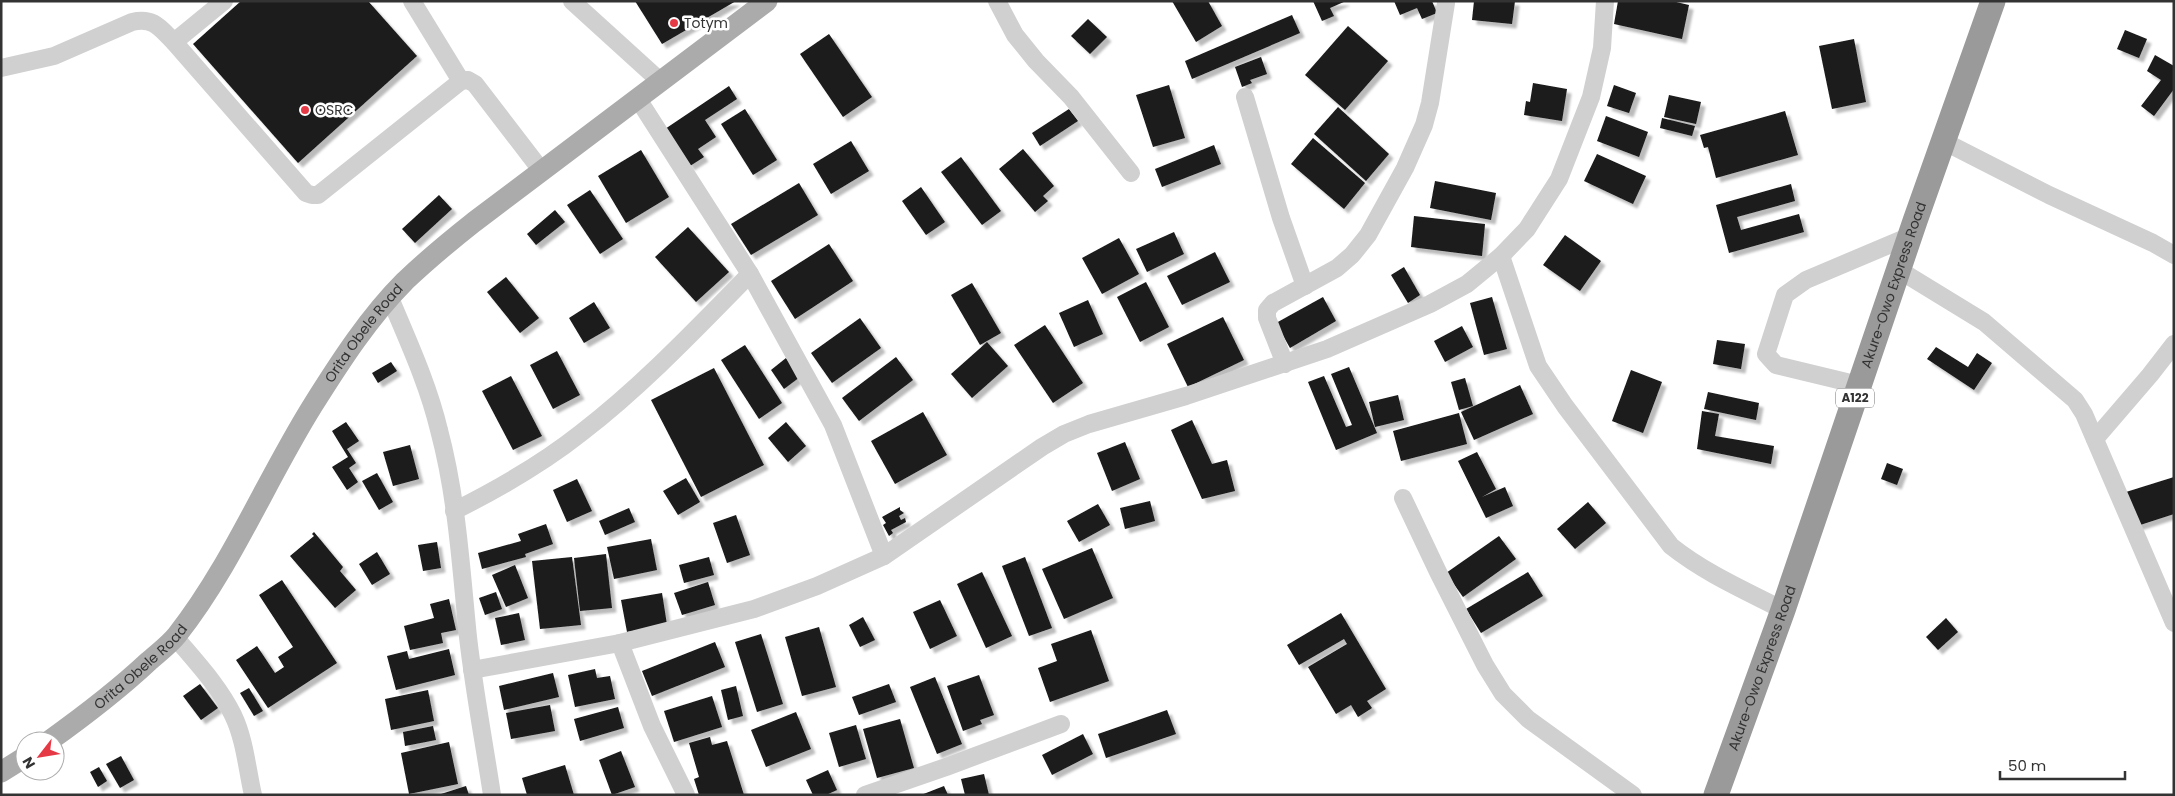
<svg xmlns="http://www.w3.org/2000/svg" width="2175" height="796" font-family="Poppins,sans-serif">
<style>
.building{fill:#1a1a1a;filter:url(#shadow)}
.lines{fill:none;stroke-linecap:round;stroke-linejoin:round}
.minor{stroke:#d0d0d0;stroke-width:18}
.major{stroke:#ababab;stroke-width:21}
.highway{stroke:#9a9a9a;stroke-width:25}
.poi-dot{fill:#e63946;stroke:#fff;stroke-width:2}
.labels{text-anchor:middle;stroke-width:5;stroke-linejoin:round;paint-order:stroke}
.shield{fill:#fff;stroke:#707070;stroke-width:1}
.shield-label{font-size:12px;font-weight:bold;fill:#333}
.poi-label{font-size:14px;fill:#333;stroke:#fff;text-anchor:start}
.street-label{font-size:14px;fill:#333;stroke:#fff}
</style>
<defs>
<filter id="shadow"><feDropShadow dx="4.5" dy="4.5" stdDeviation="1" flood-color="#0004"/></filter>
</defs>
<rect width="100%" height="100%" fill="#fff"/>
<!-- building -->
<g class="building">
<polygon points="241,1 368,1 417,56 298,163 193,44"/>
<polygon points="635,1 736,1 662,44"/>
<polygon points="1172,1 1208,1 1222,26 1196,42"/>
<polygon points="1313,1 1346,1 1330,8 1334,16 1322,21"/>
<polygon points="1394,1 1432,1 1437,13 1422,19 1417,8 1400,15"/>
<polygon points="1474,1 1515,1 1512,24 1472,20"/>
<polygon points="1618,1 1672,1 1689,5 1682,39 1614,24"/>
<polygon points="1292,15 1300,33 1192,79 1185,61"/>
<polygon points="1088,19 1107,37 1090,54 1071,36"/>
<polygon points="1348,26 1388,61 1345,110 1305,75"/>
<polygon points="2125,30 2147,39 2139,58 2117,49"/>
<polygon points="829,34 872,97 843,117 800,54"/>
<polygon points="1854,39 1866,102 1832,109 1819,46"/>
<polygon points="2155,55 2174,66 2174,89 2154,116 2141,106 2161,80 2147,71"/>
<polygon points="1261,57 1267,74 1250,80 1252,83 1242,87 1235,67"/>
<polygon points="1533,83 1567,89 1562,121 1524,115 1526,101 1530,102"/>
<polygon points="1169,85 1185,138 1153,147 1136,95"/>
<polygon points="1614,85 1636,93 1629,113 1607,106"/>
<polygon points="729,86 737,99 705,120 716,137 698,149 704,157 690,166 665,129"/>
<polygon points="1669,95 1701,102 1696,124 1664,117"/>
<polygon points="1338,107 1389,154 1366,181 1314,134"/>
<polygon points="745,109 777,160 753,175 721,124"/>
<polygon points="1069,109 1078,121 1040,146 1032,133"/>
<polygon points="1785,111 1798,155 1716,178 1708,147 1704,148 1700,135"/>
<polygon points="1606,116 1648,132 1639,157 1597,141"/>
<polygon points="1662,118 1695,126 1692,136 1660,128"/>
<polygon points="1313,138 1365,183 1344,209 1291,164"/>
<polygon points="851,141 869,171 831,194 813,164"/>
<polygon points="1214,145 1221,164 1162,187 1155,169"/>
<polygon points="1023,149 1054,186 1043,196 1048,201 1035,212 999,169"/>
<polygon points="641,150 669,197 626,223 598,176"/>
<polygon points="1597,154 1646,176 1633,204 1584,181"/>
<polygon points="961,157 1001,211 982,225 941,172"/>
<polygon points="1435,181 1496,193 1491,220 1430,208"/>
<polygon points="799,183 818,215 751,255 731,224"/>
<polygon points="1791,184 1795,201 1737,217 1741,230 1799,214 1804,232 1729,253 1716,205"/>
<polygon points="921,187 945,222 926,235 902,201"/>
<polygon points="590,190 623,239 600,254 567,205"/>
<polygon points="439,195 452,209 415,243 402,229"/>
<polygon points="555,210 565,222 536,245 527,234"/>
<polygon points="1414,216 1485,224 1482,256 1411,247"/>
<polygon points="688,227 729,272 696,302 655,257"/>
<polygon points="1174,232 1184,254 1147,272 1136,249"/>
<polygon points="1565,235 1601,261 1580,291 1543,265"/>
<polygon points="1119,238 1139,274 1102,294 1082,258"/>
<polygon points="829,244 853,281 795,319 771,281"/>
<polygon points="1215,252 1230,282 1182,305 1167,276"/>
<polygon points="1404,267 1420,295 1408,303 1391,275"/>
<polygon points="506,277 539,318 520,333 487,292"/>
<polygon points="1146,282 1169,327 1140,342 1117,297"/>
<polygon points="972,283 1001,333 980,345 951,295"/>
<polygon points="1323,297 1336,321 1290,348 1276,323"/>
<polygon points="1492,297 1507,349 1484,355 1470,303"/>
<polygon points="1088,300 1103,334 1074,347 1059,313"/>
<polygon points="594,302 610,328 584,343 569,318"/>
<polygon points="1223,317 1244,360 1188,387 1167,344"/>
<polygon points="860,318 881,348 832,383 811,353"/>
<polygon points="1045,325 1083,383 1053,403 1014,345"/>
<polygon points="1462,326 1473,347 1445,362 1434,341"/>
<polygon points="1717,340 1745,344 1741,369 1713,364"/>
<polygon points="987,342 1008,366 972,398 951,374"/>
<polygon points="745,345 782,403 759,419 721,360"/>
<polygon points="1936,347 1968,367 1977,353 1992,363 1974,390 1927,359"/>
<polygon points="557,351 580,395 553,409 530,365"/>
<polygon points="896,357 913,380 859,421 842,398"/>
<polygon points="786,358 800,377 784,389 771,370"/>
<polygon points="391,362 397,371 378,383 372,373"/>
<polygon points="1349,367 1377,433 1336,450 1308,382 1324,376 1346,427 1352,425 1331,374"/>
<polygon points="714,368 764,465 701,497 651,400"/>
<polygon points="1631,370 1662,382 1643,433 1612,421"/>
<polygon points="511,376 542,436 513,450 482,391"/>
<polygon points="1465,378 1473,406 1459,410 1451,382"/>
<polygon points="1520,385 1533,414 1474,440 1461,412"/>
<polygon points="1708,392 1759,403 1756,420 1704,409"/>
<polygon points="1398,395 1404,420 1375,427 1369,402"/>
<polygon points="1702,411 1719,414 1715,436 1774,446 1771,464 1697,449"/>
<polygon points="923,412 947,455 895,484 871,441"/>
<polygon points="1459,413 1467,444 1401,461 1393,431"/>
<polygon points="1192,420 1212,464 1227,460 1235,491 1202,499 1171,430"/>
<polygon points="346,422 359,441 347,449 356,463 349,468 358,482 347,490 332,467 348,457 332,431"/>
<polygon points="786,422 806,446 788,462 768,438"/>
<polygon points="1125,442 1140,479 1112,491 1097,453"/>
<polygon points="410,445 419,479 393,486 383,452"/>
<polygon points="1477,452 1496,489 1482,497 1505,487 1513,506 1486,518 1458,461"/>
<polygon points="1887,463 1903,469 1897,485 1881,479"/>
<polygon points="377,473 393,502 379,510 362,481"/>
<polygon points="2174,477 2174,514 2137,526 2126,492"/>
<polygon points="686,478 700,502 678,515 663,491"/>
<polygon points="577,479 592,511 567,522 553,490"/>
<polygon points="1150,501 1155,521 1125,529 1120,508"/>
<polygon points="1588,502 1606,523 1575,549 1557,529"/>
<polygon points="1098,504 1110,525 1079,542 1067,521"/>
<polygon points="900,507 900,510 904,513 899,516 901,520 905,518 906,522 891,530 893,533 889,536 883,525 886,523 882,517"/>
<polygon points="629,508 635,522 605,535 599,521"/>
<polygon points="736,515 750,555 727,563 713,523"/>
<polygon points="546,524 553,544 525,554 526,557 482,569 478,553 521,541 518,534"/>
<polygon points="314,532 343,567 340,571 356,590 335,608 290,556 314,536 312,534"/>
<polygon points="1499,536 1516,559 1463,597 1446,573"/>
<polygon points="651,539 657,570 614,579 607,547"/>
<polygon points="437,542 441,568 423,571 418,545"/>
<polygon points="1092,548 1113,598 1064,619 1042,569"/>
<polygon points="377,552 390,574 372,585 359,564"/>
<polygon points="606,554 612,608 580,611 574,558"/>
<polygon points="572,557 581,625 540,629 532,561"/>
<polygon points="709,557 714,575 684,583 679,565"/>
<polygon points="1025,557 1052,628 1029,636 1002,566"/>
<polygon points="515,565 528,598 506,607 492,575"/>
<polygon points="982,572 1012,636 986,648 957,584"/>
<polygon points="1528,572 1543,596 1481,633 1466,609"/>
<polygon points="282,580 337,663 268,708 236,660 257,646 275,673 284,667 278,657 293,647 259,595"/>
<polygon points="708,582 715,605 682,615 674,593"/>
<polygon points="496,592 502,609 485,615 479,598"/>
<polygon points="662,593 667,625 627,632 621,600"/>
<polygon points="449,599 456,630 441,633 443,643 410,650 404,626 434,618 430,604"/>
<polygon points="940,600 957,636 930,649 913,612"/>
<polygon points="519,613 525,640 501,645 495,618"/>
<polygon points="1341,613 1386,689 1367,701 1372,708 1358,717 1351,705 1336,714 1308,667 1347,644 1344,639 1299,665 1287,645"/>
<polygon points="863,617 875,640 860,647 849,625"/>
<polygon points="1946,618 1958,632 1938,650 1926,637"/>
<polygon points="819,627 836,687 802,696 785,637"/>
<polygon points="1091,630 1109,681 1050,702 1038,668 1057,661 1051,644"/>
<polygon points="761,634 783,704 757,712 735,642"/>
<polygon points="715,642 725,667 652,696 642,671"/>
<polygon points="449,649 455,675 396,690 387,656 407,651 409,659"/>
<polygon points="595,669 597,678 610,676 615,699 575,707 568,675"/>
<polygon points="553,673 559,697 504,710 499,686"/>
<polygon points="979,675 994,715 980,720 982,724 963,731 947,686"/>
<polygon points="935,677 962,744 937,754 910,687"/>
<polygon points="200,684 218,708 201,720 183,696"/>
<polygon points="889,684 896,702 859,715 852,697"/>
<polygon points="736,686 743,716 728,720 721,690"/>
<polygon points="249,688 263,711 254,716 240,693"/>
<polygon points="428,690 434,721 391,730 385,699"/>
<polygon points="712,696 722,727 674,742 664,711"/>
<polygon points="550,705 555,731 511,739 506,713"/>
<polygon points="618,707 624,728 580,741 574,719"/>
<polygon points="1167,710 1176,734 1106,758 1098,734"/>
<polygon points="796,712 811,749 766,767 751,730"/>
<polygon points="900,719 914,768 877,778 863,729"/>
<polygon points="856,725 866,759 839,767 829,733"/>
<polygon points="433,726 436,740 405,746 403,732"/>
<polygon points="1083,734 1093,754 1052,775 1042,755"/>
<polygon points="710,737 712,745 727,741 744,795 699,795 694,779 699,777 689,743"/>
<polygon points="449,742 458,784 409,794 401,753"/>
<polygon points="621,751 635,787 612,795 599,760"/>
<polygon points="121,756 134,780 120,788 106,764"/>
<polygon points="565,765 574,795 527,795 522,778"/>
<polygon points="99,767 107,781 98,787 90,772"/>
<polygon points="828,770 837,790 826,795 813,795 806,780"/>
<polygon points="984,774 989,795 965,795 961,779"/>
<polygon points="466,786 469,795 441,795 441,794"/>
<polygon points="944,786 948,795 921,795"/>
</g>
<g class="lines">
<!-- minor -->
<g class="minor">
<polyline points="412,1 461,81"/>
<polyline points="572,1 660,81"/>
<polyline points="997,1 1015,35 1036,61 1071,97 1131,173"/>
<polyline points="174,42 224,1"/>
<path d="M1 68 54 56 132 22C154 17 160 28 174 42L306 193 312 195H318L461 81 468 80 475 84 541 170"/>
<polyline points="1245,97 1281,218 1305,286"/>
<polyline points="638,99 750,274 833,425 884,556"/>
<polyline points="1945,142 2049,195 2153,243 2174,255"/>
<path d="M1501 256 1538 366 1565 406 1671 546C1705 573 1744 590 1783 610"/>
<polyline points="1899,270 1984,322 2075,400 2084,414 2174,623"/>
<path d="M390 298C408 341 428 384 439 430 457 497 461 568 468 637 474 690 484 742 492 795"/>
<polyline points="1285,364 1267,318 1267,310 1273,303 1337,268 1352,255 1368,235 1405,168 1424,125 1430,103 1446,3"/>
<polyline points="1859,385 1776,365 1766,354 1785,295 1806,280 1910,236"/>
<polyline points="2095,439 2150,375 2174,344"/>
<polyline points="1403,498 1438,572 1485,665 1503,694 1528,719 1633,795"/>
<path d="M454 511C498 489 542 464 581 433 642 386 696 329 750 274"/>
<path d="M175 637C196 662 219 686 233 715 245 740 247 769 253 795"/>
<polyline points="620,643 652,726 686,795"/>
<polyline points="472,670 620,643 754,609 817,586 884,556 1042,447 1064,434 1089,424 1186,396 1327,349 1430,304 1467,284 1501,256 1527,229 1559,179 1591,97 1602,48 1605,1"/>
<polyline points="865,795 946,767 1061,724"/>
</g>
<!-- major -->
<g class="major">
<path id="s1" d="M49 741C84 716 118 690 149 661 158 653 169 645 177 635 232 565 266 480 313 405 340 362 369 317 405 281 427 260 450 241 474 222L767 1"/>
<polyline points="1,772 25,757"/>
</g>
<!-- highway -->
<path class="highway" id="s2" d="M1716 795 1783 610 1915 221 1993 1"/>
</g>
<!-- markers -->
<g class="poi-dot">
<circle cx="674" cy="23" r="5"/>
<circle cx="305" cy="110" r="5"/>
</g>
<g class="labels">
<!-- shield labels -->
<rect class="shield" x="1836" y="388.5" width="38" height="19" rx="4"/>
<g class="shield-label">
<text x="1855" y="402">A122</text>
</g>
<!-- poi labels -->
<g class="poi-label">
<text x="684" y="28">Totym</text>
<text x="315" y="115">OSRC</text>
</g>
<!-- street labels -->
<g class="street-label">
<text dy="5" stroke="none"><textPath href="#s2" startOffset="540">Akure-Owo Express Road</textPath></text>
<text dy="5" stroke="none"><textPath href="#s1" startOffset="522">Orita Obele Road</textPath></text>
<text dy="5" stroke="none"><textPath href="#s1" startOffset="118">Orita Obele Road</textPath></text>
<text dy="5" stroke="none"><textPath href="#s2" startOffset="135">Akure-Owo Express Road</textPath></text>
</g>
</g>
<!-- border -->
<rect width="2175" height="796" fill="none" stroke="#333333" stroke-width="5"/>
<!-- north arrow -->
<g transform="translate(40 756) rotate(239)"><circle r="24" fill="#ffffff" stroke="#adadad"/>
<path d="M0-4L9 19L0 12L-9 19Z" fill="#e63946"/>
<text y="-8" font-size="14" font-weight="bold" text-anchor="middle" fill="#333333">N</text>
</g>
<!-- scale -->
<path d="M2000 771v8h125v-8" fill="none" stroke="#333333" stroke-width="2.5"/>
<text x="2008" y="771" font-size="15" fill="#333333" stroke="#ffffff" stroke-width="4" paint-order="stroke">50 m</text>
</svg>
